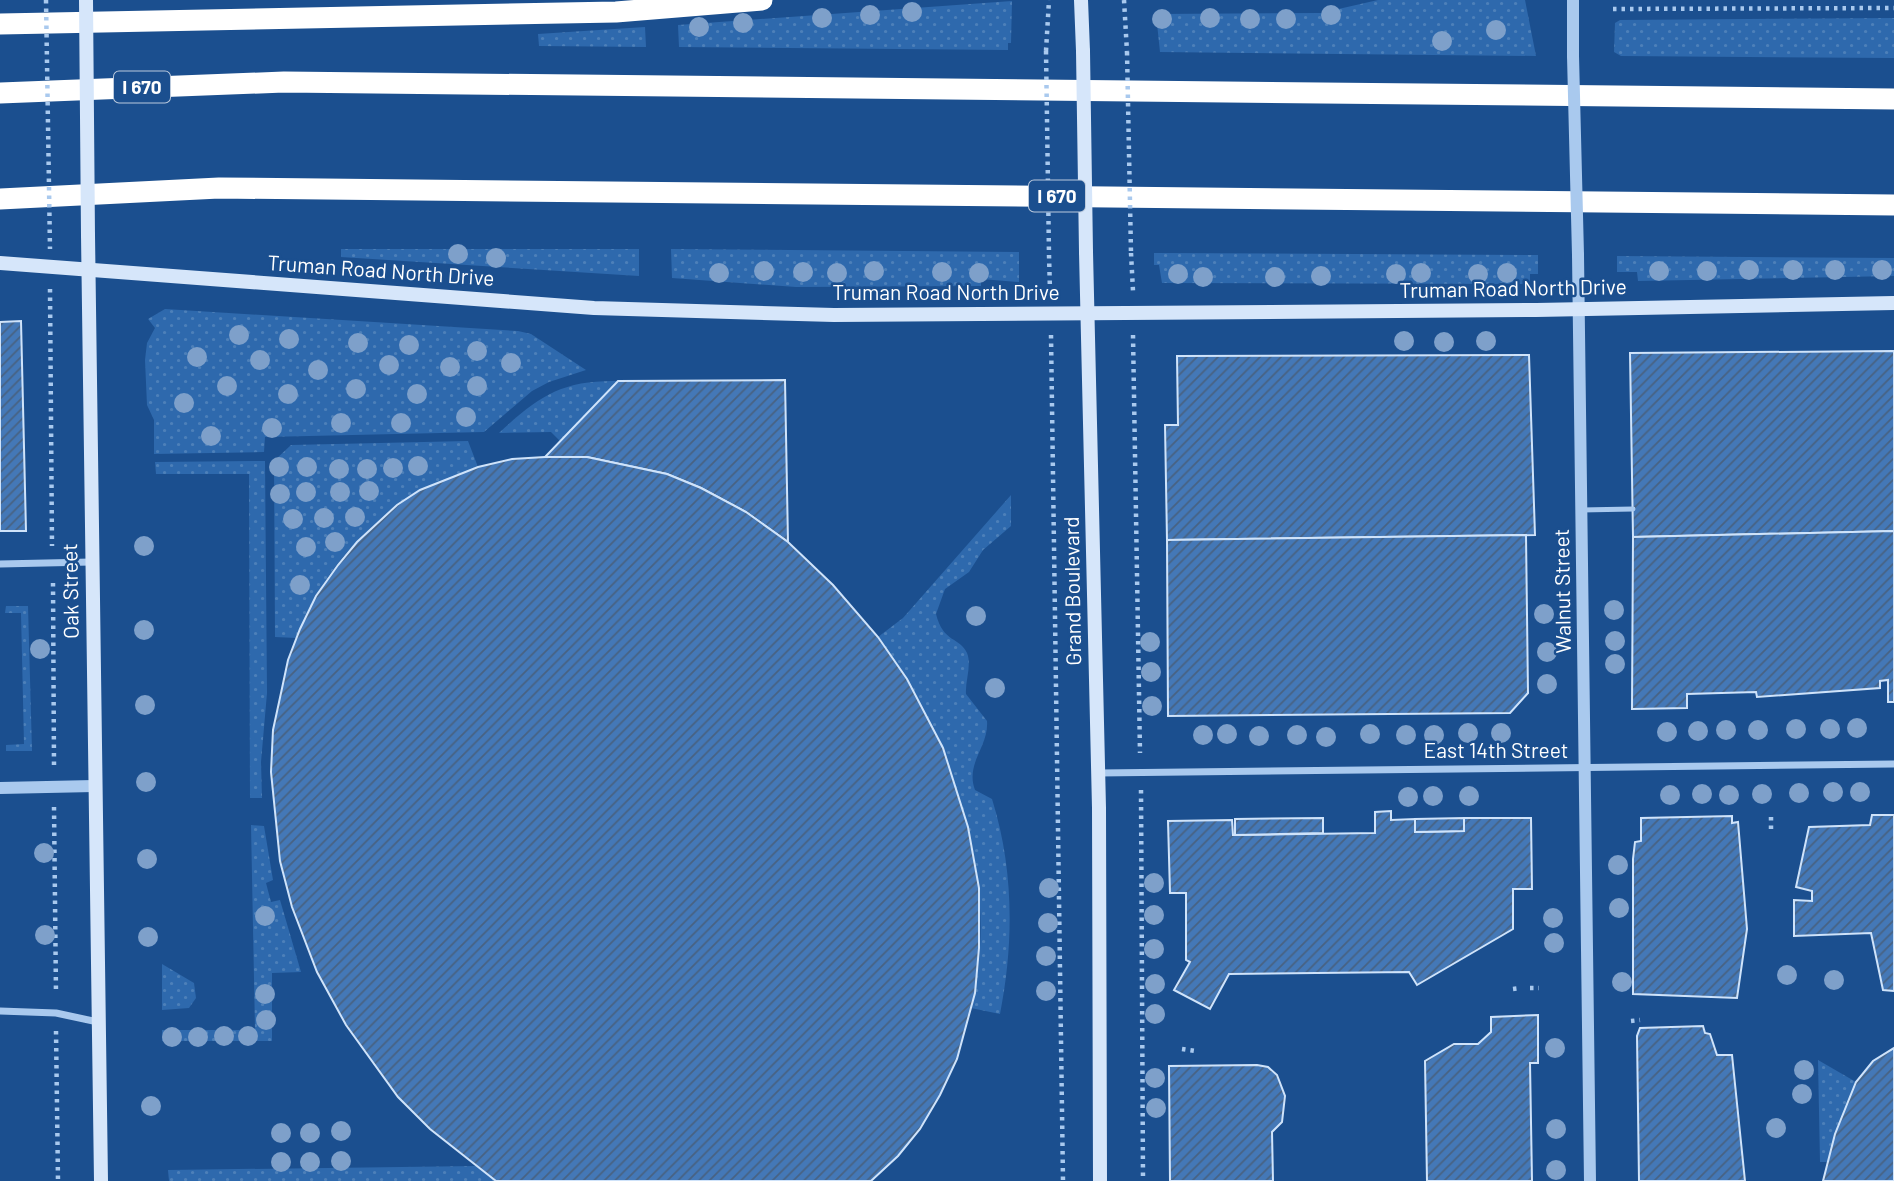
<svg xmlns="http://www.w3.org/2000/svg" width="1894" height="1181" font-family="Barlow,sans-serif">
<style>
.grass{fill:url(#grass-dots)}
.building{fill:url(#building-hatch);stroke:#cfe3fa;stroke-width:2}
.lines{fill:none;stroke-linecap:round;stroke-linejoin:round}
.path{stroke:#a9c9ee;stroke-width:4.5;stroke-dasharray:3.5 5;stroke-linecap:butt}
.service{stroke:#a9c9ee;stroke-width:5}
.minor{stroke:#a9c9ee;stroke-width:7}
.tertiary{stroke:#a9c9ee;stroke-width:12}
.secondary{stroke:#d6e6fa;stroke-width:14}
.motorway{stroke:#fff;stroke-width:21}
.path-bridge{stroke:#a9c9ee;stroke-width:4.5;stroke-dasharray:3.5 5;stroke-linecap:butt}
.tertiary-bridge{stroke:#a9c9ee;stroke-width:12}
.secondary-bridge{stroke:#d6e6fa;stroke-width:14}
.tree{fill:#7ea0ca}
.labels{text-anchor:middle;stroke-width:5;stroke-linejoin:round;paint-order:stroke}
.shield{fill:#1b4f8f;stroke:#bbcadd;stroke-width:2}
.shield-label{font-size:19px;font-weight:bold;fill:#fff}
.street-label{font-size:21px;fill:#fff;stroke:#1b4f8f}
</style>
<defs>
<pattern id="grass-dots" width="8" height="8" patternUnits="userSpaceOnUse" patternTransform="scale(1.75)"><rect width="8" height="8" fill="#2e69ad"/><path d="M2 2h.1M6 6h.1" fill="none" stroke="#4d80b9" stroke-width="1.8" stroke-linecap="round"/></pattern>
<pattern id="building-hatch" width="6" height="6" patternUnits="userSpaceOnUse" patternTransform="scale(1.75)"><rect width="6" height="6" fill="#4478b7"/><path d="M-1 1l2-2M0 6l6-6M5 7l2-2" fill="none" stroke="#486282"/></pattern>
</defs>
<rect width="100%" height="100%" fill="#1b4f8f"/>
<!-- grass -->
<g class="grass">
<polygon points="1378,0 1525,0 1536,56 1160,52 1156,14 1321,13"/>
<polygon points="1012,1 1011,43 1008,43 1008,50 679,47 678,25"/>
<polygon points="1894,18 1894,58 1621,56 1614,52 1615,23 1620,20"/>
<polygon points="645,27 646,47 539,46 538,34"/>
<polygon points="341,249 639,249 639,276 341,257"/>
<polygon points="671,249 1019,252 1019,282 981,279 981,286 796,287 672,278"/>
<polygon points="1154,253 1538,255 1538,274 1530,274 1530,284 1162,283 1159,265 1154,265"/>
<polygon points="1617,256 1894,258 1894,276 1638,281 1637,272 1617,272"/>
<polygon points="165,309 518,331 531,334 586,370 549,382 532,391 484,432 265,437 264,452 154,454 154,420 147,405 145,360 147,343 155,328 148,319"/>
<path d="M618 381 560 441 551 432 499 433C539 396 562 380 618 381Z"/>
<path d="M468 441 478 467C393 497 329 551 297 638L275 637 274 461 291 445Z"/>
<polygon points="265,461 267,693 261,762 262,798 250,798 249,474 156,474 155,462"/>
<path d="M1011 495V526L983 550 969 572 945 589 936 614C943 643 960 637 967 653 972 665 965 681 966 694L987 721C989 747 965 763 975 790L992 799C1014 869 1014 943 1000 1014L971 1008C1003 876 951 744 878 637L903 618Z"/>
<polygon points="6,606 28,606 32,751 6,751 6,745 24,744 21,613 5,613"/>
<polygon points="251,825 264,826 273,880 266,883 271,902 280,900 301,972 272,973 272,1041 162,1041 162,1030 255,1030"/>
<polygon points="162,964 194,983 196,998 189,1008 162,1010"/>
<polygon points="1818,1060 1856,1082 1835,1134 1828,1162 1820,1162"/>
<polygon points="476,1166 496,1181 169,1181 168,1170"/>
</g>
<!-- building -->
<g class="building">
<polygon points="21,321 26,531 0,531 0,322"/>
<polygon points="1894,351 1894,531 1633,537 1630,353"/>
<polygon points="1529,355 1535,535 1167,540 1165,425 1178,425 1177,356"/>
<polygon points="785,380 788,542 746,512 701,488 667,474 587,457 545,457 618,381"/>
<polygon points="545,457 587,457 667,474 701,488 746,512 788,542 833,585 878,637 907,679 943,748 968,827 979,888 979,948 975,993 957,1059 940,1095 920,1129 898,1156 871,1181 496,1181 430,1129 398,1097 346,1025 317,972 292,907 280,861 271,772 273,730 281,693 288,660 300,629 316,596 338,565 357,542 397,505 420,490 478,467 512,459"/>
<polygon points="1894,531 1894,702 1888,702 1888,680 1880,681 1880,688 1757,697 1756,692 1687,694 1687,708 1632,709 1633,537"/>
<polygon points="1526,535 1528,693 1510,713 1168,716 1167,540"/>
<polygon points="1391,811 1391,820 1415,819 1415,832 1464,831 1464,818 1531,818 1532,889 1513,889 1513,929 1417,985 1409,972 1229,974 1210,1009 1174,990 1190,962 1186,960 1186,893 1170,893 1168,821 1232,820 1233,835 1375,833 1375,812"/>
<polygon points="1872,815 1894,815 1894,991 1883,990 1871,933 1794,936 1794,900 1812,901 1812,891 1796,887 1809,827 1870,825"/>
<polygon points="1732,816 1732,823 1738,822 1747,929 1737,998 1633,994 1633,859 1635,842 1641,841 1641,818"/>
<polygon points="1323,818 1323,833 1235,835 1235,819"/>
<polygon points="1464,818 1464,831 1415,832 1415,819"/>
<polygon points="1538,1015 1538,1063 1530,1063 1532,1181 1427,1181 1425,1061 1454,1044 1478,1044 1491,1032 1491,1017"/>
<polygon points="1703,1026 1705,1033 1710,1034 1717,1055 1732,1055 1745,1181 1639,1181 1637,1036 1640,1028"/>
<polygon points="1894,1048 1894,1181 1823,1181 1835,1134 1856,1082 1873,1061"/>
<polygon points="1257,1065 1268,1067 1277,1075 1285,1096 1282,1122 1272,1132 1273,1181 1170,1181 1169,1066"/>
</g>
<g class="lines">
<!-- path -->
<g class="path">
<polyline points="1124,0 1127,52"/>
<polyline points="1613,9 1894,8"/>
<polyline points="1046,51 1049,0"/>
<polyline points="1131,253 1133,291"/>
<polyline points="1049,255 1050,291"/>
<polyline points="50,289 52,546"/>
<polyline points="1051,335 1063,1181"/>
<polyline points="1133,335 1140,753"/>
<polyline points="53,583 54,766"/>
<polyline points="1141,790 1143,1181"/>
<polyline points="54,807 56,994"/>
<polyline points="1771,829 1771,814"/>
<polyline points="1530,988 1539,988"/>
<polyline points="1513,989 1521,988"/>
<polyline points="1631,1021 1640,1020"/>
<polyline points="56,1031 58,1181"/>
<polyline points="1182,1049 1195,1051"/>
</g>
<!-- service -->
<polyline class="service" points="1581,510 1633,509"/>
<!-- minor -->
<g class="minor">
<polyline points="0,564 91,562"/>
<polyline points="1099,773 1894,764"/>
<polyline points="0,1011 56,1013 98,1022"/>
</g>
<!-- tertiary -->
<g class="tertiary">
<polyline points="1573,0 1573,56"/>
<polyline points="1578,255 1590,1181"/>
<polyline points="0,788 94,786"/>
</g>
<!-- secondary -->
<g class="secondary">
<polyline points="1081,0 1083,51"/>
<polyline points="88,235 101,1181"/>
<polyline points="1086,252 1099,808 1100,1181"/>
<polyline points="0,263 594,308 834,315 1536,310 1894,303"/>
</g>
<!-- motorway -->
<g class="motorway">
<polyline points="0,24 616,12 762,0"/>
<polyline points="0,93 284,82 1894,99"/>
<polyline points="0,199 219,188 1894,205"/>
</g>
<!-- path-bridge -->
<g class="path-bridge">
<polyline points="46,0 50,249"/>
<polyline points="1046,51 1049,255"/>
<polyline points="1127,52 1131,253"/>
</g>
<!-- tertiary-bridge -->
<polyline class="tertiary-bridge" points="1573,56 1578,255"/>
<!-- secondary-bridge -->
<g class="secondary-bridge">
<polyline points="86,0 88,235"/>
<polyline points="1083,51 1086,252"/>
</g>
</g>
<!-- trees -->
<g class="tree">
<circle cx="912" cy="12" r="10"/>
<circle cx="870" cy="15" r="10"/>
<circle cx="1331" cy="15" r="10"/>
<circle cx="822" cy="18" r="10"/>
<circle cx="1210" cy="18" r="10"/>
<circle cx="1162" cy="19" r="10"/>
<circle cx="1250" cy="19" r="10"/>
<circle cx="1286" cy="19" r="10"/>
<circle cx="743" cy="23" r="10"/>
<circle cx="699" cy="27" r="10"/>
<circle cx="1496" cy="30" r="10"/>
<circle cx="1442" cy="41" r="10"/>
<circle cx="458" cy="254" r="10"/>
<circle cx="496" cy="258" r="10"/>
<circle cx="1749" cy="270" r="10"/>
<circle cx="1793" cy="270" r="10"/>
<circle cx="1835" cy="270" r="10"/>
<circle cx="1882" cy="270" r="10"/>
<circle cx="764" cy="271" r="10"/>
<circle cx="874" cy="271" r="10"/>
<circle cx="1659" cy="271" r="10"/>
<circle cx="1707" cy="271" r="10"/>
<circle cx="803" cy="272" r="10"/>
<circle cx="942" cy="272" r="10"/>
<circle cx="719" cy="273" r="10"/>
<circle cx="837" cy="273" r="10"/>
<circle cx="979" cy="273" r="10"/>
<circle cx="1421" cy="273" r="10"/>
<circle cx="1507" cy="273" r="10"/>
<circle cx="1178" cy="274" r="10"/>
<circle cx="1396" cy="274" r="10"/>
<circle cx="1478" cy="274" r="10"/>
<circle cx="1321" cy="276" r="10"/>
<circle cx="1203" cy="277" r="10"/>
<circle cx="1275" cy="277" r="10"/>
<circle cx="239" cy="335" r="10"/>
<circle cx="289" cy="339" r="10"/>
<circle cx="1404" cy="341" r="10"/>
<circle cx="1486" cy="341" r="10"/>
<circle cx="1444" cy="342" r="10"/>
<circle cx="358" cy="343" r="10"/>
<circle cx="409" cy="345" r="10"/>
<circle cx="477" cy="351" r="10"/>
<circle cx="197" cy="357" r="10"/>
<circle cx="260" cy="360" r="10"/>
<circle cx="511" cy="363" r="10"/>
<circle cx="389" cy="365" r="10"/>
<circle cx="450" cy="367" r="10"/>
<circle cx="318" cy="370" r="10"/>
<circle cx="227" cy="386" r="10"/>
<circle cx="477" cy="386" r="10"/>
<circle cx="356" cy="389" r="10"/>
<circle cx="288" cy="394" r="10"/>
<circle cx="417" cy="394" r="10"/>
<circle cx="184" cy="403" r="10"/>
<circle cx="466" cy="417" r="10"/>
<circle cx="341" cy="423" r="10"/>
<circle cx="401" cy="423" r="10"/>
<circle cx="272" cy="428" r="10"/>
<circle cx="211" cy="436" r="10"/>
<circle cx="418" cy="466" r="10"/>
<circle cx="279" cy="467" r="10"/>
<circle cx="307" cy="467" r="10"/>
<circle cx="393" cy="468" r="10"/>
<circle cx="339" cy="469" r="10"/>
<circle cx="367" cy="469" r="10"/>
<circle cx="369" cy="491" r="10"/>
<circle cx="306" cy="492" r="10"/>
<circle cx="340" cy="492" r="10"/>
<circle cx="280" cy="494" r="10"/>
<circle cx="355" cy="517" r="10"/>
<circle cx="324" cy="518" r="10"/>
<circle cx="293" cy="519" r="10"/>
<circle cx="335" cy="542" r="10"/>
<circle cx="144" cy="546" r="10"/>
<circle cx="306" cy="547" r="10"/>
<circle cx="300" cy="585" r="10"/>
<circle cx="1614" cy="610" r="10"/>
<circle cx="1544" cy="614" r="10"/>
<circle cx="976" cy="616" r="10"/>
<circle cx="144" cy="630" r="10"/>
<circle cx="1615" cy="641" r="10"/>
<circle cx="1150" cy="642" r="10"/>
<circle cx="40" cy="649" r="10"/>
<circle cx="1547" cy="652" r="10"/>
<circle cx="1615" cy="664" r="10"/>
<circle cx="1151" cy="672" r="10"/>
<circle cx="1547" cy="684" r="10"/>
<circle cx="995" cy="688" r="10"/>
<circle cx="145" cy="705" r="10"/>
<circle cx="1152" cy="706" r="10"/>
<circle cx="1857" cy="728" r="10"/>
<circle cx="1796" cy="729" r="10"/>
<circle cx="1830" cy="729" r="10"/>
<circle cx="1726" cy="730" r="10"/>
<circle cx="1758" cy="730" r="10"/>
<circle cx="1698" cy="731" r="10"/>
<circle cx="1667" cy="732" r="10"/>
<circle cx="1468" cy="733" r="10"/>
<circle cx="1501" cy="733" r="10"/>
<circle cx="1227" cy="734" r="10"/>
<circle cx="1370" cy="734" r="10"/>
<circle cx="1203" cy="735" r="10"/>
<circle cx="1297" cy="735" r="10"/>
<circle cx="1406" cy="735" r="10"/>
<circle cx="1434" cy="735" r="10"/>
<circle cx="1259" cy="736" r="10"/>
<circle cx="1326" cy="737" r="10"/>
<circle cx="146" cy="782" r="10"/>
<circle cx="1833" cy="792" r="10"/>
<circle cx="1860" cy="792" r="10"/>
<circle cx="1799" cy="793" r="10"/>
<circle cx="1702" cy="794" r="10"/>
<circle cx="1762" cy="794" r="10"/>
<circle cx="1670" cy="795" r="10"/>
<circle cx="1729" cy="795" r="10"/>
<circle cx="1433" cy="796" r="10"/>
<circle cx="1469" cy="796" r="10"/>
<circle cx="1408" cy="797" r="10"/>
<circle cx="44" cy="853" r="10"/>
<circle cx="147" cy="859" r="10"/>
<circle cx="1618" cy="865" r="10"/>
<circle cx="1154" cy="883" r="10"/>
<circle cx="1049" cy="888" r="10"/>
<circle cx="1619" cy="908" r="10"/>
<circle cx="1154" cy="915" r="10"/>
<circle cx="265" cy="916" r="10"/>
<circle cx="1553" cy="918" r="10"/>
<circle cx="1048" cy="923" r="10"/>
<circle cx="45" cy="935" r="10"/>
<circle cx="148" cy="937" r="10"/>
<circle cx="1554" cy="943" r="10"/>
<circle cx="1154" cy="949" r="10"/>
<circle cx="1046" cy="956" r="10"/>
<circle cx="1787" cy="975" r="10"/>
<circle cx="1834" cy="980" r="10"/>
<circle cx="1622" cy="982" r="10"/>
<circle cx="1155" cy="984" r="10"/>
<circle cx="1046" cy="991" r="10"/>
<circle cx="265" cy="994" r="10"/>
<circle cx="1155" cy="1014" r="10"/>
<circle cx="266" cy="1020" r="10"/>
<circle cx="224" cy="1036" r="10"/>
<circle cx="248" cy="1036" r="10"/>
<circle cx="172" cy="1037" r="10"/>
<circle cx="198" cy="1037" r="10"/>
<circle cx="1555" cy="1048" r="10"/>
<circle cx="1804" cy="1070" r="10"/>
<circle cx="1155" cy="1078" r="10"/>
<circle cx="1802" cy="1094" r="10"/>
<circle cx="151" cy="1106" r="10"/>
<circle cx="1156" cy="1108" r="10"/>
<circle cx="1776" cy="1128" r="10"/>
<circle cx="1556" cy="1129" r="10"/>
<circle cx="341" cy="1131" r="10"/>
<circle cx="281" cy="1133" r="10"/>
<circle cx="310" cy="1133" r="10"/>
<circle cx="341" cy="1161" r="10"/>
<circle cx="281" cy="1162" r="10"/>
<circle cx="310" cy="1162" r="10"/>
<circle cx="1556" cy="1170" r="10"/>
</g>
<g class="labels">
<!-- shield labels -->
<g class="shield">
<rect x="114" y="71.5" width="56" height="31" rx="5"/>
<rect x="1029" y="180.5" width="56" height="31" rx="5"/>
</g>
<g class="shield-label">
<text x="142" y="94">I 670</text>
<text x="1057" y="203">I 670</text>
</g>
<!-- street labels -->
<g class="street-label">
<text transform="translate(381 271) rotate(4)" y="7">Truman Road North Drive</text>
<text transform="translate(1513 289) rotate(-1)" y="7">Truman Road North Drive</text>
<text x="946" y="300">Truman Road North Drive</text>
<text transform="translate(71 591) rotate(-91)" y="7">Oak Street</text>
<text transform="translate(1073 591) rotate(-91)" y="7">Grand Boulevard</text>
<text transform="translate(1563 591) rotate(-91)" y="7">Walnut Street</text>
<text x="1496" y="758">East 14th Street</text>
</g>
</g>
</svg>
